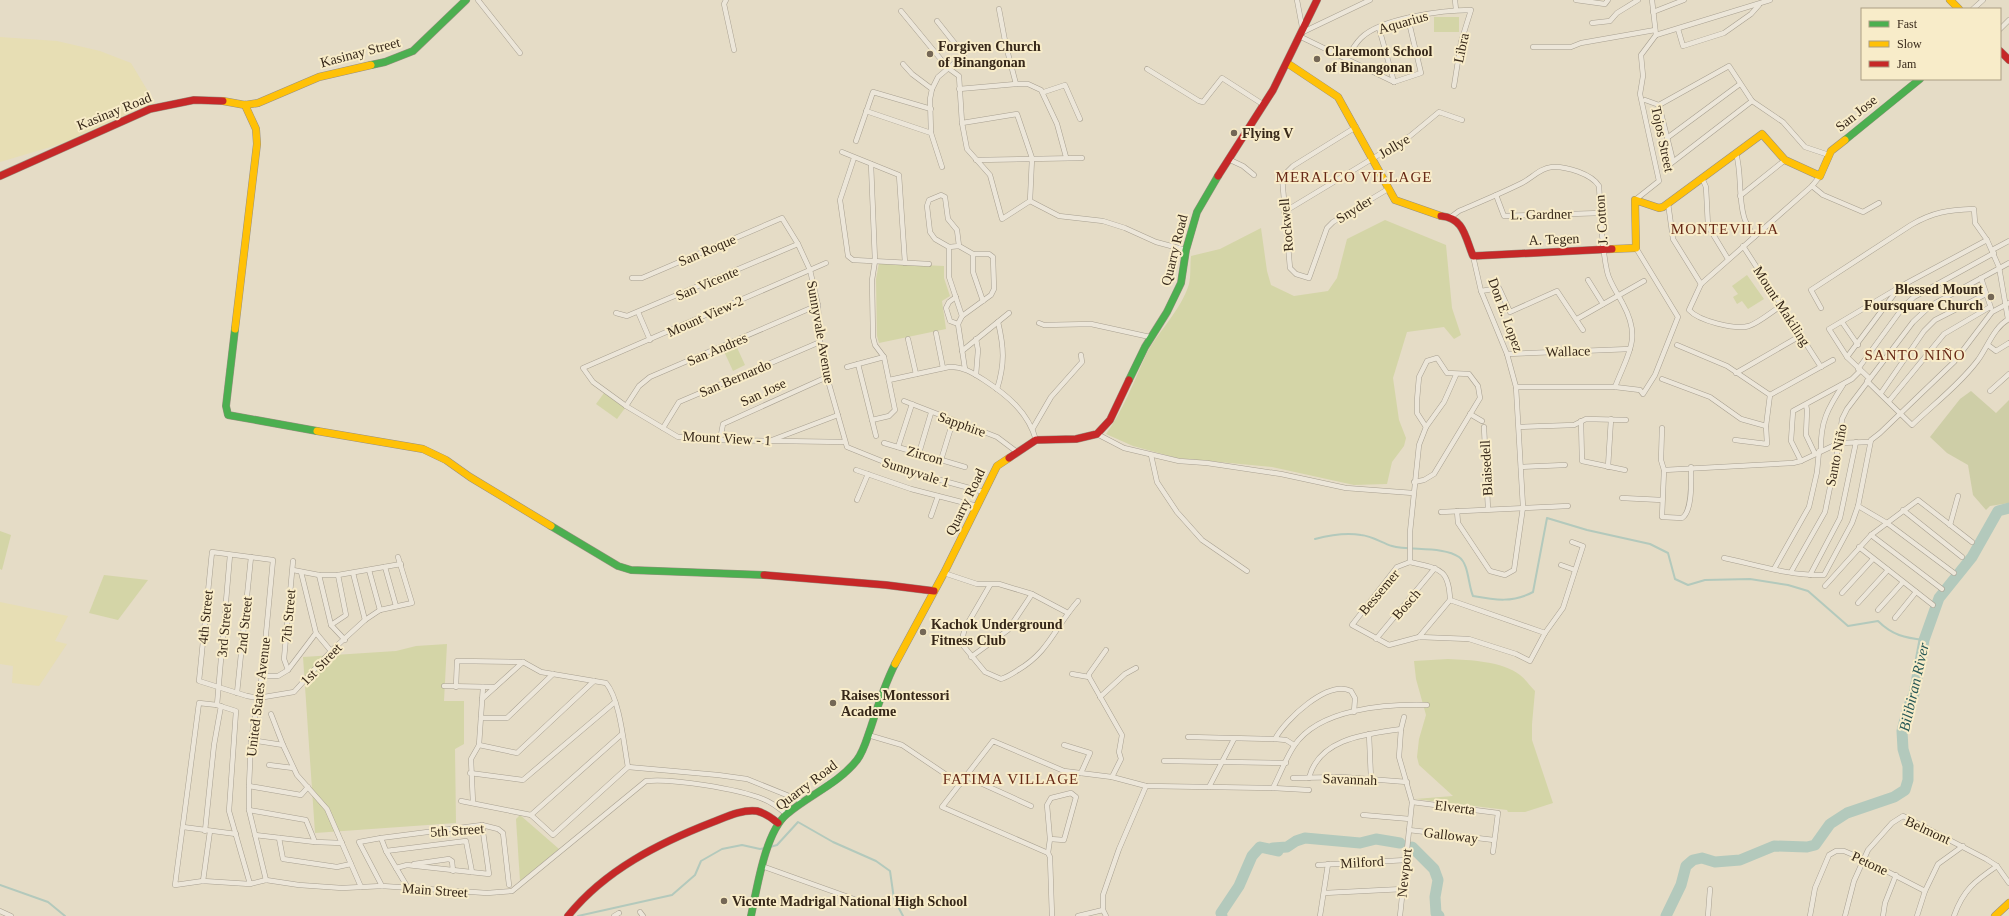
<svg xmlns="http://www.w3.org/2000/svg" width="2009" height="916" font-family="'Times New Roman',serif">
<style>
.farmland{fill:#e7deb4}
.green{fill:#d4d5a7}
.cemetery{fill:#cecea7}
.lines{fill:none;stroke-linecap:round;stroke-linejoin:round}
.stream{stroke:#b3c9bc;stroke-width:2}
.river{stroke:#b3c9bc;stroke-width:11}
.street-casing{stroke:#a8a091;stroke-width:5.5}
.fast-casing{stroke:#999080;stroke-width:8}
.slow-casing{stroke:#999080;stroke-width:8}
.jam-casing{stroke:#999080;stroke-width:8}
.street{stroke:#ece6d9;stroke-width:4.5}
.fast{stroke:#4caf50;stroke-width:7}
.slow{stroke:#ffc107;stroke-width:7}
.jam{stroke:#c62828;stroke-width:7}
.poi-dot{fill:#746756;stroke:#f8ecc9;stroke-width:1.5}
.labels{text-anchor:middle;stroke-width:4;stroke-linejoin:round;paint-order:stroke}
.street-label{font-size:14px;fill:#372819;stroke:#f8ecc9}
.poi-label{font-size:14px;font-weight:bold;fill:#372819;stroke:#f8ecc9;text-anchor:start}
.neighbourhood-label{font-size:15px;letter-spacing:1px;fill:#672815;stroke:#f8ecc9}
.water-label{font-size:15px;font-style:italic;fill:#275856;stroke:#f8ecc9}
</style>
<rect width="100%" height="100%" fill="#e5dcc6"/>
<!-- farmland -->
<g class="farmland">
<polygon points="0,37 57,41 100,51 131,63 155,103 136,110 64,143 0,162"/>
<polygon points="0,602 68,616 55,641 67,644 39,686 12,683 13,666 0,664"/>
</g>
<!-- green -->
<g class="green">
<rect x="1434" y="17" width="25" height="15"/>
<path d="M1385 220 1446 245 1452 308 1461 335 1454 339 1444 327 1407 332 1393 378 1399 420 1406 438 1404 446 1392 462 1387 484 1354 485 1272 467 1177 458 1133 446 1106 434C1123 410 1133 384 1145 357 1157 332 1181 311 1189 284 1191 276 1190 265 1191 256L1220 249 1261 228 1267 271 1271 285 1294 296 1328 291 1337 278 1347 239Z"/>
<polygon points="879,263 944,266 944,278 950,296 942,301 946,329 879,343 877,336 876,279"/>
<polygon points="1747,275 1764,299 1748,309 1742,301 1737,304 1733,297 1738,294 1732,286"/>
<polygon points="734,341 745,365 733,371 722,347"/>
<polygon points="604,393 625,408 617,419 596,404"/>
<polygon points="0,531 11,535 2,570 0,569"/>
<polygon points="104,575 148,580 118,620 89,613"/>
<polygon points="447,644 444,701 464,701 464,744 455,749 456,823 315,833 303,657 396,651 416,646"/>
<path d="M1448 659C1470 660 1502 661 1520 675 1526 680 1530 686 1535 691L1532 724V740L1553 803 1525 812H1508L1507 810 1415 799 1453 796 1419 765 1417 757 1419 739 1426 715 1416 679 1414 661Z"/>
<polygon points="520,815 559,849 520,881 516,819"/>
</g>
<!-- cemetery -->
<polygon class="cemetery" points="1971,391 1996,413 2009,400 2009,503 1990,506 1986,510 1973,495 1968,465 1947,453 1930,437 1960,399"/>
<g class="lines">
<!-- stream -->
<g class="stream">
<path d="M1315 539C1330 535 1345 532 1361 535 1372 536 1382 543 1392 546 1409 551 1444 546 1459 557 1469 564 1468 585 1473 596 1495 600 1513 603 1533 592L1547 518 1587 530 1650 544 1668 553 1675 579 1688 585 1705 580 1750 579 1788 585 1808 591 1848 626 1878 621C1892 635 1905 638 1924 640"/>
<polyline points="770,847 777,845 798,822 833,842 876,861 890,871 894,899 903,916"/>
<polyline points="0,885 48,902 65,916"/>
<polyline points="578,916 672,895 695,875 701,861 722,849 742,845 760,849 766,848"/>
</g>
<!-- river -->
<g class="river">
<polyline points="1412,847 1434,869 1438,880 1435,897 1436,913 1439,916"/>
<polyline points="1273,848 1287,847 1296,841 1305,838 1360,843 1376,839 1400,843"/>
<polyline points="1222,916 1221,913 1239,886 1252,856 1260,847 1278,851"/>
<polyline points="1666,916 1681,885 1686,866 1693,860 1702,858 1715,862 1740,860 1774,846 1807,847 1815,845 1830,824 1847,813 1894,797 1905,790 1908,780 1908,766 1903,749 1902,731 1908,708 1914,694 1924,640 1939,598 1972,557 1998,511 2009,508"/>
</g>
<defs>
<g id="street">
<polyline points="478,0 520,53"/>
<polyline points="726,0 724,4 734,50"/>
<polyline points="1297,0 1303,32 1370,0"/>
<polyline points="1455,0 1456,10"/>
<polyline points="1576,0 1605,4 1608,0"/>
<polyline points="999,9 1006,46 1016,84"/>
<polyline points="1973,9 1983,0"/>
<polyline points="901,11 948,68 959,76 962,123 967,149 990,175 1002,219 1030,201 1059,216 1103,221 1125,228 1156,242 1186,250"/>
<polyline points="1653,12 1684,0"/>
<polyline points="937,21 964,55 938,77 932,89 930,99 931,133 942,167"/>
<polyline points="1592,23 1610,21 1617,13 1638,0"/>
<polyline points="1379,28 1394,82"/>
<polyline points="1678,29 1683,46 1724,33 1751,14 1759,5"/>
<polyline points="2000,29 2009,20"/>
<polyline points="1656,35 1770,0"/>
<polyline points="1301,37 1394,82"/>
<polyline points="1533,47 1571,47 1581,43 1655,30"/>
<path d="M1347 58C1351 51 1356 43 1361 38 1381 18 1444 10 1471 10L1461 42 1454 86"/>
<polyline points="903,64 912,74 932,89"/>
<polyline points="1147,69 1199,101 1203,102 1222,78 1264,105"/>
<polyline points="1394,82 1421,73 1408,18"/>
<polyline points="959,89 1016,84 1028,84 1041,90 1057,124 1066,157"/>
<polyline points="1044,92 1065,85 1080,119"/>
<polyline points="1645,100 1659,105 1729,66 1752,101 1783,122 1805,147 1829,155"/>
<polyline points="1659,105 1673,161"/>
<polyline points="866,111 931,133"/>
<polyline points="962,123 1017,114 1032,158 1030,201"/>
<polyline points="1356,127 1293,166 1282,177 1290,268 1296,274 1309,278 1327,228 1333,222 1388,189"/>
<polyline points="1667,138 1740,84"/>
<polyline points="856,141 873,92 931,109"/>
<polyline points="842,152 899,175 905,263"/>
<path d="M1736 153C1742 174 1738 196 1744 217 1746 224 1751 231 1754 237"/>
<polyline points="854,158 840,200 848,256 853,260 929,264"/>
<polyline points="1228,159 1243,166 1254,175"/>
<polyline points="976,160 1082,158"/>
<polyline points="871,164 875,261 872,280 873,337 875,345 884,357 895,410 889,416 872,420"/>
<polyline points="1665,168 1752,101"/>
<polyline points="1702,178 1706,187 1708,226 1728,259"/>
<polyline points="1812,186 1823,195 1863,212 1879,203"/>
<polyline points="1496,195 1504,216 1601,213"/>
<polyline points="1740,196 1785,160"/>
<polyline points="1635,200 1659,181 1640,94 1643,76 1641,55 1656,35 1652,0"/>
<polyline points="1668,203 1673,239 1701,284"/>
<polyline points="1284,212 1410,136 1439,112 1462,120"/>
<path d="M1451 217 1459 211C1480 202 1502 193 1522 183 1532 178 1540 168 1552 167 1566 166 1592 174 1599 186 1601 215 1601 244 1607 271 1609 282 1618 294 1623 304 1642 339 1628 353 1615 387"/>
<polyline points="959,246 957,230 948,219 945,197 941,195 929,200 927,206 930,232 935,239 949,247 959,246 973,254 989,254 993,257 994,289 991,295 962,316 958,324 965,369"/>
<polyline points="1743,246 1821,367"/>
<polyline points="949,247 949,277 962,316"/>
<polyline points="1992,250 2009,241"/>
<polyline points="973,254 973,272 983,301"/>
<polyline points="826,263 583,368 593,382 626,406 678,437 720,440 845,442"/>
<polyline points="632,278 642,278 782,218 798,244 810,270 818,305 820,342 827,377 847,447 904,470 984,492"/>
<polyline points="1981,278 1991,308"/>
<polyline points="1588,280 1603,304"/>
<polyline points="1481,291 1499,288 1510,312 1557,291 1583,330"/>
<polyline points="956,297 949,302 946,308 950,321 958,324"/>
<path d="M1781 306C1771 312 1760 322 1749 326 1735 330 1699 321 1689 310L1701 284 1812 186 1820 176"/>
<path d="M1821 308 1811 290 1911 225C1933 212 1948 210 1974 209L1975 223 1987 240 1999 267 2008 319"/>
<polyline points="638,312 650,340"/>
<polyline points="616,313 627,316 798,244"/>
<polyline points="1577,319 1644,281"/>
<polyline points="1842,322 1858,345"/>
<polyline points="1039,323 1044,325 1091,324 1150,337"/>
<polyline points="936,333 943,368"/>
<polyline points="908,339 916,374"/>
<polyline points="1677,345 1727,366 1770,395"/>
<polyline points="1988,345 1996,351 2009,343"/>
<polyline points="962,351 1009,313"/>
<polyline points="1507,354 1630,349"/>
<polyline points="1847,357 1898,289"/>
<polyline points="858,364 876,436"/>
<polyline points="847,367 884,357"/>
<polyline points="1858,369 1904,306 1914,297 1994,253"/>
<polyline points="1736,373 1800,336"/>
<polyline points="976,375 978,350 976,339"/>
<polyline points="1869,378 1847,357 1829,329 1905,284 1987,240"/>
<polyline points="1662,379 1710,397 1741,419 1766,426"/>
<path d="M889 380 949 367C962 366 973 373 984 380 1007 395 1028 412 1036 440"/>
<path d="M1867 381 1912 425C1934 404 1960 384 1978 360 1988 346 1994 327 2009 319"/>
<polyline points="1516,387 1615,387 1640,390 1643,394 1655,375 1678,317 1636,248"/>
<path d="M997 389C1005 364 1004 347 998 322"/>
<polyline points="1990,391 2009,374"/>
<polyline points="1881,393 1924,331 1935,320 1986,294"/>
<polyline points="904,401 997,437 1017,452"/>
<polyline points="1889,401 1944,334 1990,307"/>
<polyline points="1806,405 1807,410 1806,435 1815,454"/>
<polyline points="626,406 639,386 650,377 818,305"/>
<polyline points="1470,414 1482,421"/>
<polyline points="1581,421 1582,461 1625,470"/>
<polyline points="1484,427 1488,509"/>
<polyline points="1520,427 1574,425 1586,419 1626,420"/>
<polyline points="663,428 679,402 820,342"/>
<polyline points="1033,428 1051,397 1082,362 1081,355"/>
<path d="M1662 428 1661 460 1664 470 1662 517 1682 518C1693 511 1691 479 1691 467"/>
<polyline points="1097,434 1124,448 1179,461 1207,463 1281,474 1346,488 1413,493"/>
<polyline points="720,440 723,424 827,377"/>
<polyline points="772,440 838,415"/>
<polyline points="1735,440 1767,444 1766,426 1770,395 1833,360"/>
<polyline points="884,443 965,467"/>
<polyline points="898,447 912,404"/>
<path d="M1821 450C1820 422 1828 408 1843 385"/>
<polyline points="919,453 931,413"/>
<polyline points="1151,455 1157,482 1177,512 1202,540 1247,571"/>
<polyline points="941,460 953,421"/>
<polyline points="1801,461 1791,441 1793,411 1852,379 1860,371"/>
<polyline points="1521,467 1565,465"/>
<polyline points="1608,467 1611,419"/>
<polyline points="856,470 911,489 977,506"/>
<polyline points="1664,470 1793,463 1801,461 1839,443 1870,442"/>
<polyline points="1414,482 1424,480 1434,474 1480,398 1478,386 1469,374 1447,373 1437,358 1427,361 1419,377 1417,400 1417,413 1426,427"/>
<polyline points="1622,498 1662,500"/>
<polyline points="857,500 868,474"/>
<polyline points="1858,506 1887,523 1954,573"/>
<polyline points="1903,510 1962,557"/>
<polyline points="1457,511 1458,523 1490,571 1505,575 1514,570 1523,507 1516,387 1507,354 1481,291 1473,256"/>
<polyline points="1441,512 1568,506"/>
<polyline points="931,516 938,496"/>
<polyline points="1950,525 1958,496"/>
<polyline points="1871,535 1942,589"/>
<polyline points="1859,547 1933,605"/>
<path d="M1724 558C1757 565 1790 576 1824 575L1852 523 1858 506 1871 440 1880 433 1954 362 1992 312 2009 303"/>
<polyline points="1410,562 1397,567 1352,625 1389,645 1419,637 1469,639 1516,654 1530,661 1545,633 1563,608 1583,546 1572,542"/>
<polyline points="1410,562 1410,532 1419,445 1426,427 1444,402 1456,375"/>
<path d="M1410 562C1438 569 1449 567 1450 600L1419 637"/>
<polyline points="1561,565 1575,570"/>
<polyline points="385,567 396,606"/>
<polyline points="1774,569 1809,507 1817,472 1819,451"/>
<polyline points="293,570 319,575 338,575 401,564"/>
<polyline points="369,570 380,610"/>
<polyline points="301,572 316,633 331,651"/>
<polyline points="1791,572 1825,512 1839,443 1842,419 1847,409 1913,322 1930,306 2009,263"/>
<polyline points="353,573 365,620"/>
<polyline points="944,573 977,584 999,584 1032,594 1068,613"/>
<polyline points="319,575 331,625 345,640"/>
<polyline points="1810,575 1840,518 1856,442"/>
<path d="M990 585 965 628 961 643 985 672 1001 679C1007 677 1012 674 1018 670 1049 652 1055 627 1078 601"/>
<polyline points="1825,586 1871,535 1918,500 1972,542"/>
<polyline points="1842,593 1873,559"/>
<polyline points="1450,600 1545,633"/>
<polyline points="1858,603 1888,570"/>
<polyline points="1878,610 1903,582"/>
<polyline points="1895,618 1916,592"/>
<polyline points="331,625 346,615 338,575"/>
<polyline points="1376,639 1435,568"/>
<polyline points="971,657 1008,630 1032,594"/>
<polyline points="288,670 284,659 293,561"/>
<polyline points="1072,674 1089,677 1122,735 1119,752 1121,759 1112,777"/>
<polyline points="262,676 278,676 288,670 316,633"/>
<polyline points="1089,677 1089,674 1106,650"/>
<polyline points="444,686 495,687"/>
<path d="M456 687 457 661 523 662 541 672 606 683C620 699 624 746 628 767"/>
<polyline points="237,693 251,557"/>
<polyline points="1100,697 1125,674 1136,668"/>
<polyline points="482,699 523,662"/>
<polyline points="217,705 230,555"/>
<polyline points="271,714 283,745 297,775 327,809 361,887"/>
<polyline points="481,718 507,718 553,674"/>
<polyline points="1369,734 1371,779"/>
<polyline points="868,735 902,745 960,784"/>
<polyline points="1188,737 1275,739 1286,740 1294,745"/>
<path d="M1275 739C1285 720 1328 679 1351 691L1355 698 1354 712"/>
<polyline points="251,740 283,745"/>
<polyline points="479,745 517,753 594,681"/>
<polyline points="1064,745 1090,753 1081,773"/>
<polyline points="1164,761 1286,763"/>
<polyline points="269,765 293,768"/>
<polyline points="470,773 523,780 615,702"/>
<polyline points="965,776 1031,806"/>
<polyline points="1293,778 1343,777 1407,782"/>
<path d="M1309 778C1319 738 1367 734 1401 729"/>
<polyline points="249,786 301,795 308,787"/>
<polyline points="1209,787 1234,739"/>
<path d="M1273 788C1280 774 1286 758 1294 746 1319 708 1387 704 1427 705"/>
<polyline points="461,801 531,815 553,835 628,767 718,775 747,779 804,802"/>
<polyline points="1412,802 1498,813 1493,852"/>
<polyline points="473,803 471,759 479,745 483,687"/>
<polyline points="249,810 306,820 315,842"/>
<polyline points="531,815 622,734"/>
<polyline points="1363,815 1410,819"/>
<polyline points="183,827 236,834"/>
<polyline points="1409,830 1494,840"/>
<polyline points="205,831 214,745 221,706"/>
<polyline points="255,835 315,842 342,843"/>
<polyline points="279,838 283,859 337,867 351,864"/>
<polyline points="381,838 386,851 408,888"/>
<polyline points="386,851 466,841 472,872"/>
<polyline points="1048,853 1050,839 1047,805 1051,798 1071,793 1076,797 1064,840 1050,839"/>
<polyline points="414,864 449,859 452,861 453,871"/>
<polyline points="1318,865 1406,860"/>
<polyline points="762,866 854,899"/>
<polyline points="396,868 407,865 489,874 482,825"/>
<polyline points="266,880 249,810 249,786 251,740 262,676 273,560 212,552 199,681 247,696 258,698 294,692 331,651 365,620 380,610 412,603 398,557"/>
<polyline points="203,881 210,831"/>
<path d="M250 884 229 811 236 711 217 705 199 703 175 885 203 881 250 884 266 880 299 885 342 888 382 886 487 893 512 891 646 781C672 778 738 789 763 799 771 802 779 808 786 814"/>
<polyline points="382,886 359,842 381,838 482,825 498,829 503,833 509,885"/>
<polyline points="1324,893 1403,889"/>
<polyline points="0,911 11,916"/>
<polyline points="640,912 643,916"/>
<polyline points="614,916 619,913"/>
<polyline points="1052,916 1050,857 1048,853 942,807 993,741 1064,771 1112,777 1146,786 1273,788 1309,790"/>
<polyline points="1078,916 1103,910"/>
<polyline points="1106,916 1103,910 1103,895 1119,849 1146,786"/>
<polyline points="1320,916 1328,864"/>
<polyline points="1400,916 1412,802 1399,757 1401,729 1404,717"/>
<polyline points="1708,916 1710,889"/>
<polyline points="1810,916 1815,888 1829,855 1836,851 1844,851 1863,859 1925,891"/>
<polyline points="1845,916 1854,881 1868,850 1892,823 1903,816 1986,859 1997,866 2009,883"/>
<polyline points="1883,916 1885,903 1896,875"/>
<polyline points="1917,916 1925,891 1938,864 1963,846"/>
<path d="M1954 916C1963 890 1975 881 1997 866"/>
</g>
<g id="fast">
<polyline points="371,65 385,62 413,51 466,0"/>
<polyline points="1845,140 1920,79"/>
<polyline points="235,329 226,406 228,415 317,431"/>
<polyline points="1129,380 1145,347 1167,312 1181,283 1186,250 1197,212 1218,176"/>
<polyline points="551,526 618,566 631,570 764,575"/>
<path d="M751 916C757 889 765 832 787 814 809 795 838 784 857 760 864 751 867 738 871 727 878 705 885 684 895 664"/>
</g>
<g id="slow">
<polyline points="1950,0 1959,9"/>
<polyline points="1287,63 1338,97 1395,200 1441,216"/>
<polyline points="223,101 245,105 258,103 319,77 371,65"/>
<polyline points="1612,249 1636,248 1635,200 1659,208 1663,207 1762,134 1785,160 1820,176 1831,151 1845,140"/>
<polyline points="235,329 257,144 256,129 245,105"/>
<polyline points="317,431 423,449 446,460 470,477 551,526"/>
<polyline points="895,664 944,573 997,466 1009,458"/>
<polyline points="1995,916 2009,903"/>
</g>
<g id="jam">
<polyline points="2000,51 2009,60"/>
<polyline points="0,176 150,109 194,100 223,101"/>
<polyline points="1218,176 1273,90 1317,0"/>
<path d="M1441 216C1464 218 1465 237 1473 256L1612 249"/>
<polyline points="1009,458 1036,440 1076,439 1097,434 1110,420 1129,380"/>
<polyline points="764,575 886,585 934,591"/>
<path d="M568 916C605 870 659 843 713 822 726 817 742 809 757 811 765 813 772 818 778 823"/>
</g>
</defs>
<!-- street casing -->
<use href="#street" class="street-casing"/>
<!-- fast casing -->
<use href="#fast" class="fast-casing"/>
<!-- slow casing -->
<use href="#slow" class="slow-casing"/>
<!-- jam casing -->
<use href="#jam" class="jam-casing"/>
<!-- street -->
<use href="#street" class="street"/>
<!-- fast -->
<use href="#fast" class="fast"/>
<!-- slow -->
<use href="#slow" class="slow"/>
<!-- jam -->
<use href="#jam" class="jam"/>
</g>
<!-- markers -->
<g class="poi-dot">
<circle cx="930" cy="54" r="4"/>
<circle cx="1317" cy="59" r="4"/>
<circle cx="1234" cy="133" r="4"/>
<circle cx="1991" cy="297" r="4"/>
<circle cx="923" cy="632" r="4"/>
<circle cx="833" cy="703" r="4"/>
<circle cx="724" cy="901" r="4"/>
</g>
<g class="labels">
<!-- street labels -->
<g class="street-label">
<text transform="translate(1403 22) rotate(-16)" y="5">Aquarius</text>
<text transform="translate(1461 48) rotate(-78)" y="5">Libra</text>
<text transform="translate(360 52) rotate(-15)" y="5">Kasinay Street</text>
<text transform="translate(114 111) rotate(-22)" y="5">Kasinay Road</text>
<text transform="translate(1856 113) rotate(-39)" y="5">San Jose</text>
<text transform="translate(1663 139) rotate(78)" y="5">Tojos Street</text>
<text transform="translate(1394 146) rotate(-31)" y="5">Jollye</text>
<text transform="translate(1354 209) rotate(-32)" y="5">Snyder</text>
<text transform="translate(1541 214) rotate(-1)" y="5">L. Gardner</text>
<text transform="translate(1601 220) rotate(-94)" y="5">J. Cotton</text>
<text transform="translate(1286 225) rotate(-95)" y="5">Rockwell</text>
<text transform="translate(1554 239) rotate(-2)" y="5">A. Tegen</text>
<text transform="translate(707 250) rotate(-23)" y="5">San Roque</text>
<text transform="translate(1174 250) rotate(-76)" y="5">Quarry Road</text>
<text transform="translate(707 283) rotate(-23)" y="5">San Vicente</text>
<text transform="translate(1782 306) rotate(57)" y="5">Mount Makiling</text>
<text transform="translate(1506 315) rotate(70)" y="5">Don E. Lopez</text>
<text transform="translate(705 316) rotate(-24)" y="5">Mount View-2</text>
<text transform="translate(821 332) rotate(80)" y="5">Sunnyvale Avenue</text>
<text transform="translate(717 349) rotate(-23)" y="5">San Andres</text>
<text transform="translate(1568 351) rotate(-2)" y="5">Wallace</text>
<text transform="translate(735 378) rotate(-23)" y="5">San Bernardo</text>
<text transform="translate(763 392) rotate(-25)" y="5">San Jose</text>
<text transform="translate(962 424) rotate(20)" y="5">Sapphire</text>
<text transform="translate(727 438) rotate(3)" y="5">Mount View - 1</text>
<text transform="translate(925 455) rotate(16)" y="5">Zircon</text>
<text transform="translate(1836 455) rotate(-79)" y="5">Santo Niño</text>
<text transform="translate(1486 468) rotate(-93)" y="5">Blaisedell</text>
<text transform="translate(916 472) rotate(18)" y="5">Sunnyvale 1</text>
<text transform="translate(965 502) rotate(-64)" y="5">Quarry Road</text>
<text transform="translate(1379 592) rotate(-50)" y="5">Bessemer</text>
<text transform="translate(1406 604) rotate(-49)" y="5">Bosch</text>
<text transform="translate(288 616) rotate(-85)" y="5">7th Street</text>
<text transform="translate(205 617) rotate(-84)" y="5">4th Street</text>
<text transform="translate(244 625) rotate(-84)" y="5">2nd Street</text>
<text transform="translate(224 630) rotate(-85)" y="5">3rd Street</text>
<text transform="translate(321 664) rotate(-46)" y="5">1st Street</text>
<text transform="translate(258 697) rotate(-83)" y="5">United States Avenue</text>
<text transform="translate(1350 779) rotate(2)" y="5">Savannah</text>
<text transform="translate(806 785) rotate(-37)" y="5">Quarry Road</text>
<text transform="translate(1455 807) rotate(7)" y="5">Elverta</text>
<text transform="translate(457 830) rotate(-4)" y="5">5th Street</text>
<text transform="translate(1928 830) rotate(25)" y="5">Belmont</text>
<text transform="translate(1451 835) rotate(7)" y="5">Galloway</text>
<text transform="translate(1362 862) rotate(-3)" y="5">Milford</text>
<text transform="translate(1870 863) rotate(25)" y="5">Petone</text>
<text transform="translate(1404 873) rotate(-84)" y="5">Newport</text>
<text transform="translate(435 890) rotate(4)" y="5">Main Street</text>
</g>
<!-- poi labels -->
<g class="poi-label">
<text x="938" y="51">Forgiven Church<tspan x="938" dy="16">of Binangonan</tspan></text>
<text x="1325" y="56">Claremont School<tspan x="1325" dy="16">of Binangonan</tspan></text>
<text x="1242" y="138">Flying V</text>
<text x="1983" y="294" text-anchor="end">Blessed Mount<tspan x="1983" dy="16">Foursquare Church</tspan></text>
<text x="931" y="629">Kachok Underground<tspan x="931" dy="16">Fitness Club</tspan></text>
<text x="841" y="700">Raises Montessori<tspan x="841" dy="16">Academe</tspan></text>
<text x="732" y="906">Vicente Madrigal National High School</text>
</g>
<!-- neighbourhood labels -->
<g class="neighbourhood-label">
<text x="1354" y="182">MERALCO VILLAGE</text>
<text x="1725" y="234">MONTEVILLA</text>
<text x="1915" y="360">SANTO NIÑO</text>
<text x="1011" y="784">FATIMA VILLAGE</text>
</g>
<!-- water labels -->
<g class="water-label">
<text transform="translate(1914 687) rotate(-77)" y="5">Bilibiran River</text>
</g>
</g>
<!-- legend -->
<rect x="1861" y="8" width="140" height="72" fill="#f8ecc9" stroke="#ab9e83"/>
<rect x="1869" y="21" width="20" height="6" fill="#4caf50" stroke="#ab9e83"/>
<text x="1897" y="28" font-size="12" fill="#372819">Fast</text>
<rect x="1869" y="41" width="20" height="6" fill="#ffc107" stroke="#ab9e83"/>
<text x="1897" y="48" font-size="12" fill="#372819">Slow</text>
<rect x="1869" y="61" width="20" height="6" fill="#c62828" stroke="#ab9e83"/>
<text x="1897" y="68" font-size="12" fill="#372819">Jam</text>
</svg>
